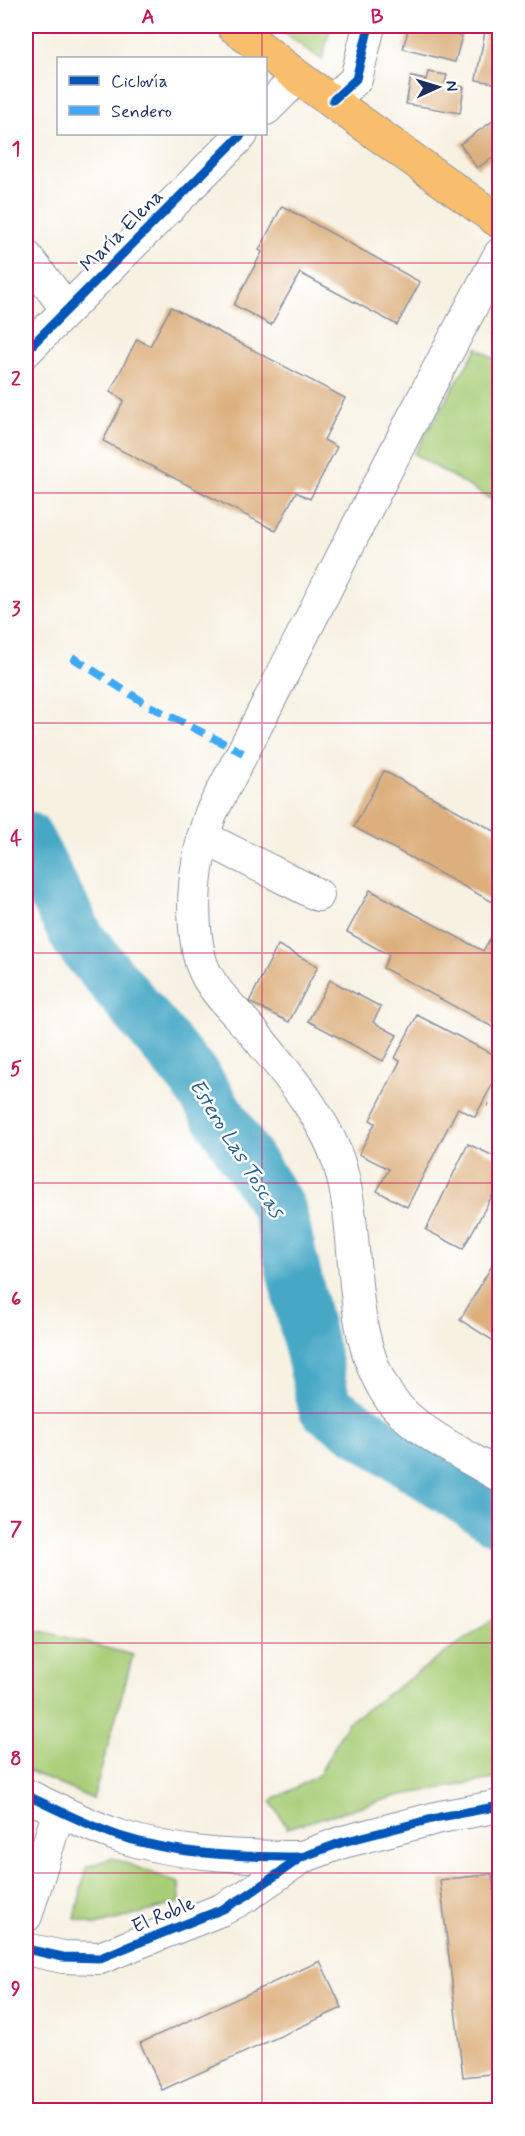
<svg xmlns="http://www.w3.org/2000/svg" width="525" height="2136" font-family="Mynerve,sans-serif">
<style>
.green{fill:#a9ce78;stroke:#627e6b;stroke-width:1.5}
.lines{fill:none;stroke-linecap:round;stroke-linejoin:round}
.river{stroke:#46a8c6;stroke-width:54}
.building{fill:#dcaf7b}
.minor-casing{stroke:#8990a0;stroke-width:34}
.major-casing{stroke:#8990a0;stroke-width:35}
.path{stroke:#8990a0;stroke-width:4;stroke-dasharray:1.5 4.5;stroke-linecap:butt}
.minor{stroke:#fff;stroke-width:32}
.major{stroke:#f9be6d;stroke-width:33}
.quiet{stroke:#3fa9f5;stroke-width:8;stroke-dasharray:15 8;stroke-linecap:butt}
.cycleway-casing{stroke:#fff;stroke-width:13}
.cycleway{stroke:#0057b8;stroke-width:9}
.grid{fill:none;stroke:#c2185b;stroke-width:1.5;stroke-opacity:0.55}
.labels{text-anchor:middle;stroke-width:5;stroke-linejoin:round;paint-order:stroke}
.street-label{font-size:20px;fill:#1b2f5e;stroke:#fff}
.water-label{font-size:21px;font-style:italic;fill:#2c5f88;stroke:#fff}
.neatline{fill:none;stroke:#c2185b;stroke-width:2}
.grid-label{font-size:20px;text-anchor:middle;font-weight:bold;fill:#c2185b}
</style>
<rect width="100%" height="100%" fill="#fff"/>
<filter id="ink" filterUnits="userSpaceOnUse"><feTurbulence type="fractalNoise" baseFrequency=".0167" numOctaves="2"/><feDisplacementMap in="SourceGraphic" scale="12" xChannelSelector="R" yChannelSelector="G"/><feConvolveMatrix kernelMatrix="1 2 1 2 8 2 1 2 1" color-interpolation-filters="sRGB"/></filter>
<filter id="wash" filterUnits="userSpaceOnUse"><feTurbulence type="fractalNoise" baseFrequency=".008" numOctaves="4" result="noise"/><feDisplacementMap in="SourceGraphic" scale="24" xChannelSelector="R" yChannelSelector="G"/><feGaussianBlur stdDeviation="1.35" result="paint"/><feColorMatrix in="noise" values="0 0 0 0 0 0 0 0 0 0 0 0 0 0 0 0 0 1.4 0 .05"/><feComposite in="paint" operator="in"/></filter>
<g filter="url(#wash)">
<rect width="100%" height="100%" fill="#f7f1e2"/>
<!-- green -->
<g class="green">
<polygon points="274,26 331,26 322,60"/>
<polygon points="477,348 499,362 499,504 414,454"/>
<polygon points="499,1615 499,1778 397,1796 287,1828 271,1801 319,1775 347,1723"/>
<polygon points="26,1627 133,1655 93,1799 26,1770"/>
<polygon points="112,1858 179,1883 180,1903 96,1925 75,1919 86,1867"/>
</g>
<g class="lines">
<!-- river -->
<polyline class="river" points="26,838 79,940 196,1080 279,1209 325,1407 500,1521"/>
</g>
<g id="blocks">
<!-- building -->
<g class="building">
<polygon points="409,26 444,26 443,31 462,36 455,62 403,49"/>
<polygon points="486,26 500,26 500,84 476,80"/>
<polygon points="428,72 447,75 445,83 464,87 460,113 406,104 411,77 426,80"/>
<polygon points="500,116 500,153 477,168 460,144"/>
<polygon points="282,206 420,282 397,325 300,273 271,325 234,305 262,252 259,250"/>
<polygon points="171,307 345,398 324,440 337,447 310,499 296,492 276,531 103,441 124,400 110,392 137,339 150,346"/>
<polygon points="384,771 500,834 500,906 354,827"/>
<polygon points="370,890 483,951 500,921 500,1031 383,968 389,955 347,932"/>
<polygon points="278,945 318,966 289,1022 249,1002"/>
<polygon points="330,980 381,1007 373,1022 397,1035 383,1061 308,1021"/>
<polygon points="417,1015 500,1058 500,1070 475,1117 458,1108 407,1207 377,1191 389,1169 359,1154 375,1123 370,1120 400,1061 395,1058"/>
<polygon points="468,1144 500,1159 500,1181 463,1249 426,1230"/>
<polygon points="500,1252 500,1345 460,1320"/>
<polygon points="492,1874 500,1942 500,2073 463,2077 440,1880"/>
<polygon points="320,1961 342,2008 162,2090 140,2043"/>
</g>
</g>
</g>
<g filter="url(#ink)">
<use href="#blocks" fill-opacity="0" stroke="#8990a0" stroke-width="1.5"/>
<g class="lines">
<defs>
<g id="minor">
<polyline points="333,100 356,79 369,26"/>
<polyline points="266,109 298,77"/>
<path d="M500 254C399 438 309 627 211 813 195 859 189 907 199 955 206 987 233 1008 253 1032 284 1070 322 1113 338 1160 363 1235 343 1324 387 1394 408 1428 465 1455 500 1476"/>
<polyline points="26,256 67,309"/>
<polyline points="26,351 242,134"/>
<polyline points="203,837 318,895"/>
<path d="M26 1795C56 1809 87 1825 119 1836 178 1855 240 1857 302 1857"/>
<polyline points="26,1916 59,1810"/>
<polyline points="26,1949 63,1957 100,1958 223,1909 246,1896 302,1857 343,1842 440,1817 500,1806"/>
</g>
<polyline id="major" points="233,26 298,77 500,222"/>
</defs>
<!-- minor casing -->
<use href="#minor" class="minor-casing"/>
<!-- major casing -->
<use href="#major" class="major-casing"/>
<!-- path -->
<g class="path">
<polyline points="493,333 500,342"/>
<polyline points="482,1103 500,1109"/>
</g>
<!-- minor -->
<use href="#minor" class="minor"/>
<!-- major -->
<use href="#major" class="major"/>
<!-- quiet -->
<polyline class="quiet" points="72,657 148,705 243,753"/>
<defs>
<g id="cycleway">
<polyline points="333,100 356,79 369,26"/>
<polyline points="26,351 242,134"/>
<path d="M26 1795C56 1809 87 1825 119 1836 178 1855 240 1857 302 1857"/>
<polyline points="26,1949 63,1957 100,1958 223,1909 246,1896 302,1857 343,1842 440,1817 500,1806"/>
</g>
</defs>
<!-- cycleway casing -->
<use href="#cycleway" class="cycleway-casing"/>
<!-- cycleway -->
<use href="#cycleway" class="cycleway"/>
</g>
</g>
<!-- grid -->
<path class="grid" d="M262 26V58M262 134V2110M26 263H500M26 493H500M26 723H500M26 953H500M26 1183H500M26 1413H500M26 1643H500M26 1873H500"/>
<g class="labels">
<!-- street labels -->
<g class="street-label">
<text transform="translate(121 230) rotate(-45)" y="7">María Elena</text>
<text transform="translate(163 1914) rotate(-23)" y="7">El Roble</text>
</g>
<!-- water labels -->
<g class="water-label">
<text transform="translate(237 1148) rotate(58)" y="7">Estero Las Toscas</text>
</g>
</g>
<!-- margin -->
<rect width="525" height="2136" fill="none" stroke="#fff" stroke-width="66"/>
<!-- legend -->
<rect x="57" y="57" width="210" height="78" fill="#ffffff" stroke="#a4acbf" stroke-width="1.5"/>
<rect x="69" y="76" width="30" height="9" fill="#0057b8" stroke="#a4acbf" stroke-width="1.5"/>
<text x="111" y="87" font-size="18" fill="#1b2f5e">Ciclovía</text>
<rect x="69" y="106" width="30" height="9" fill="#3fa9f5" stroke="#a4acbf" stroke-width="1.5"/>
<text x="111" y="117" font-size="18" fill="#1b2f5e">Sendero</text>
<!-- north arrow -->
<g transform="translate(438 87) rotate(86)" stroke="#ffffff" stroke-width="4.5" paint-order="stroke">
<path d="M0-4.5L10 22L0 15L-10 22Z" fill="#1b2f5e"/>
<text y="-9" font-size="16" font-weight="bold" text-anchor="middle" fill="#1b2f5e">N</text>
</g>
<rect x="33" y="33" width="459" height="2070" class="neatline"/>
<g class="grid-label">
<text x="148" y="23">A</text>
<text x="377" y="23">B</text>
<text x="16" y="155">1</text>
<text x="16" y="385">2</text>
<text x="16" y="615">3</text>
<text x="16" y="845">4</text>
<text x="16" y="1075">5</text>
<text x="16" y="1305">6</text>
<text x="16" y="1535">7</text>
<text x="16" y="1765">8</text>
<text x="16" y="1995">9</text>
</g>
</svg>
